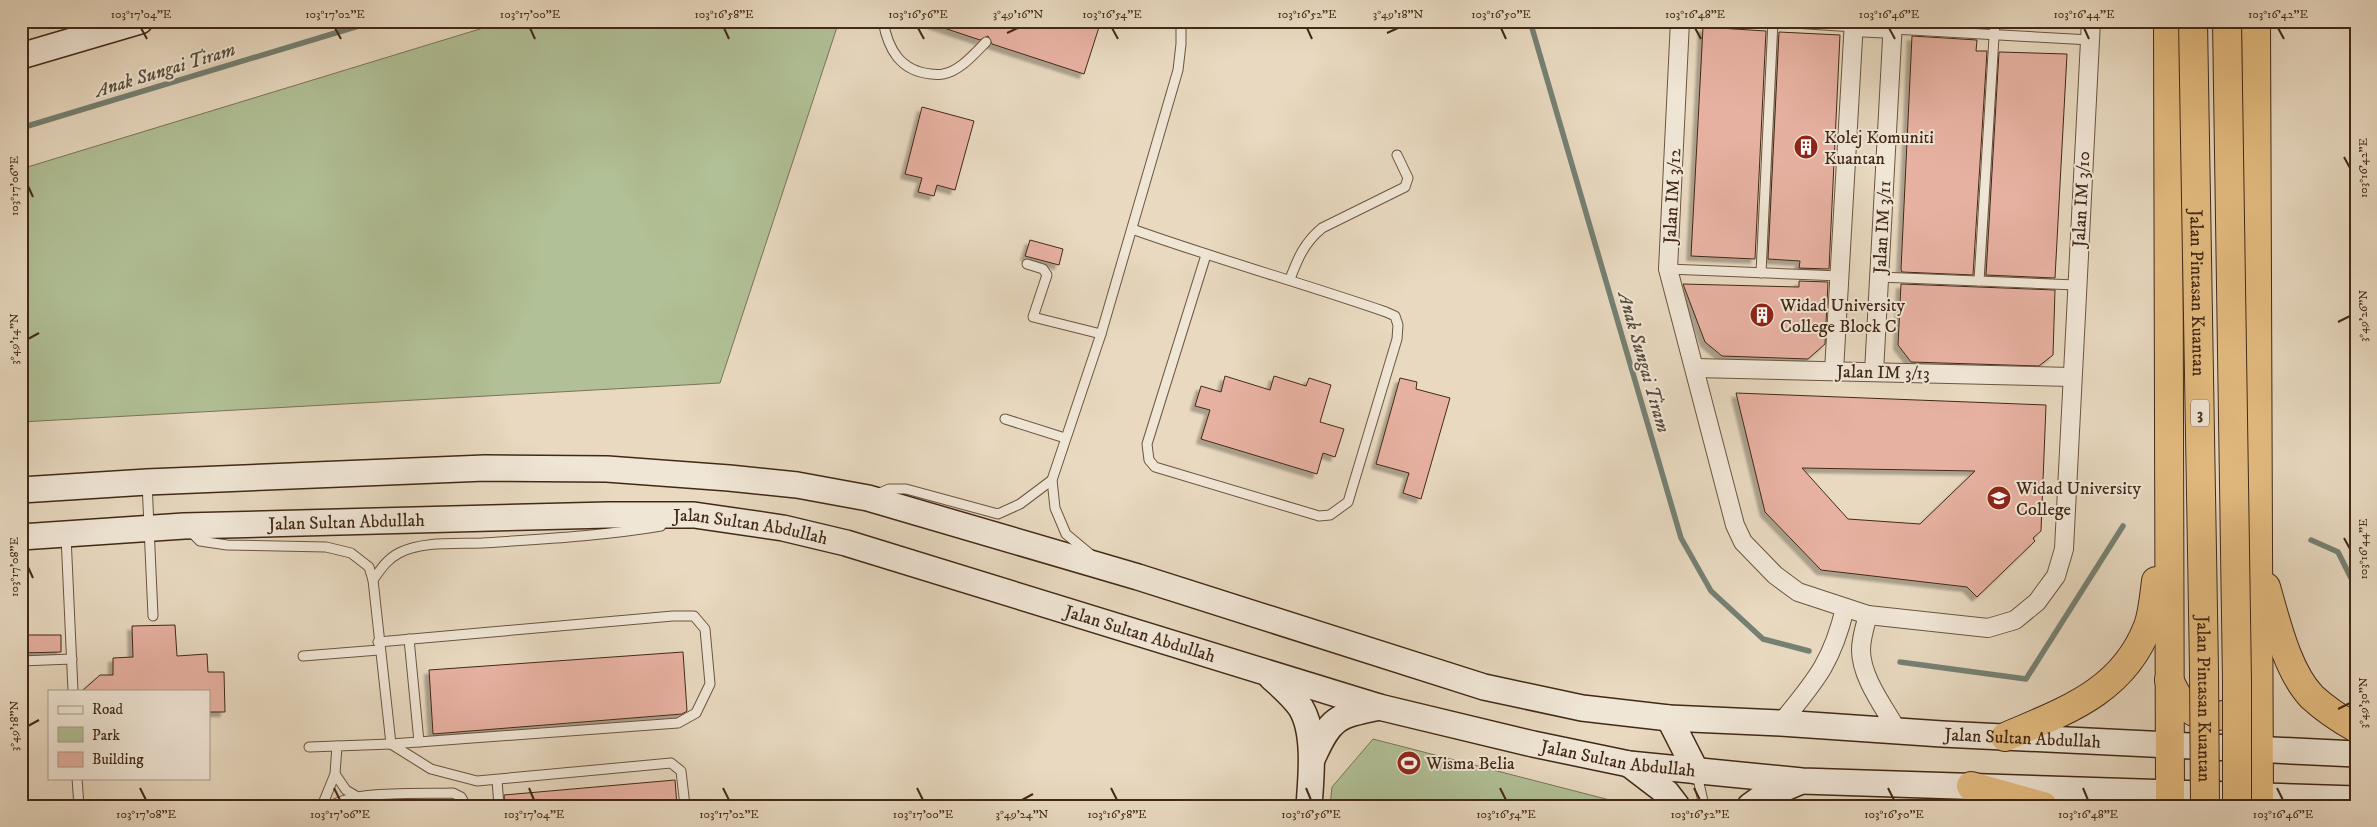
<svg xmlns="http://www.w3.org/2000/svg" width="2377" height="827" font-family="'IM FELL DW Pica',serif">
<style>
.green{fill:#b1c096;stroke:#7a7456}
.lines{fill:none;stroke-linecap:round;stroke-linejoin:round}
.stream{stroke:#758073;stroke-width:5.5}
.building{fill:#e7b1a1;stroke:#422916;fill-rule:evenodd;filter:url(#shadow)}
.lane-casing{stroke:#6c5540;stroke-width:11}
.street-casing{stroke:#6c5540;stroke-width:20}
.secondary-casing{stroke:#422916;stroke-width:28}
.highway-casing{stroke:#422916;stroke-width:30}
.lane{stroke:#f0e6d6;stroke-width:9}
.street{stroke:#f0e6d6;stroke-width:18}
.secondary{stroke:#f0e6d6;stroke-width:25}
.highway{stroke:#e4bc80;stroke-width:28}
.highway-bridge-casing{stroke:#422916;stroke-width:30;stroke-linecap:butt}
.highway-bridge{stroke:#e4bc80;stroke-width:28}
.ticks{fill:none;stroke:#422916;stroke-width:2}
.labels{text-anchor:middle;stroke-width:4;stroke-linejoin:round;paint-order:stroke}
.shield{fill:#f0e6d6;stroke:#766250;stroke-width:1}
.shield-label{font-size:16px;font-weight:bold;fill:#422916}
.poi-label{font-size:18px;fill:#422916;stroke:#f0e6d6;text-anchor:start}
.street-label{font-size:18px;fill:#422916;stroke:#f0e6d6}
.water-label{font-size:19px;font-style:italic;fill:#574d3d;stroke:#f0e6d6}
.neatline{fill:none;stroke:#422916;stroke-width:2}
.ticks-label{font-size:12px;text-anchor:middle;fill:#422916}
</style>
<defs>
<filter id="shadow"><feDropShadow dx="-4.5" dy="4.5" stdDeviation="1" flood-color="#0004"/></filter>
</defs>
<rect width="100%" height="100%" fill="#e8d9c0"/>
<filter id="stains"><feTurbulence type="fractalNoise" baseFrequency=".004" numOctaves="4"/><feColorMatrix values="0 0 0 0 .2 0 0 0 0 .09 0 0 0 0 .02 0 0 0 .5 -.17"/></filter>
<radialGradient id="worn" r=".72"><stop offset=".6" stop-color="#630" stop-opacity="0"/><stop offset="1" stop-color="#630" stop-opacity=".3"/></radialGradient>
<!-- green -->
<g class="green">
<polygon points="506,21 839,21 720,383 21,422 21,169"/>
<polygon points="1373,739 1633,806 1330,806 1332,787"/>
</g>
<g class="lines">
<!-- stream -->
<g class="stream">
<polyline points="1530,21 1681,538 1711,591 1763,639 1809,651"/>
<polyline points="21,128 375,21"/>
<polyline points="2311,540 2338,552 2356,588"/>
<polyline points="1900,662 2026,679 2123,526"/>
</g>
</g>
<!-- building -->
<g class="building">
<polygon points="933,21 1101,21 1084,74 992,44 988,36 980,40 932,24"/>
<polygon points="1912,21 1978,21 1977,27 1912,24"/>
<polygon points="1703,27 1766,31 1755,259 1691,256"/>
<polygon points="1779,32 1840,35 1829,269 1799,268 1800,261 1768,259"/>
<polygon points="1912,36 1977,40 1976,51 1987,51 1973,275 1902,272 1901,269"/>
<polygon points="1999,52 2067,54 2055,278 1986,275"/>
<polygon points="922,107 974,121 955,190 937,185 934,196 918,192 922,178 905,174"/>
<polygon points="1030,240 1063,249 1059,265 1025,256"/>
<polygon points="1799,281 1828,282 1825,344 1808,359 1722,356 1705,342 1683,284 1799,287"/>
<polygon points="1901,284 2055,290 2053,355 2039,366 1911,362 1898,345"/>
<polygon points="1225,376 1270,390 1274,376 1306,386 1309,378 1331,385 1320,422 1344,429 1335,457 1323,453 1317,474 1201,439 1210,410 1195,406 1201,386 1221,392"/>
<polygon points="1400,378 1417,382 1416,389 1450,398 1421,499 1403,493 1409,473 1376,464"/>
<path d="M1736 393 2046 405 2041 531 2033 538 2035 541 1977 597 1967 587 1821 570 1765 512ZM1802 468 1975 471 1920 524 1848 519Z"/>
<polygon points="175,625 177,656 207,654 208,672 224,672 225,712 209,712 209,691 82,691 100,675 113,675 113,658 133,657 132,626"/>
<polygon points="21,635 61,635 61,652 21,653"/>
<polygon points="683,652 687,711 682,714 433,734 429,670"/>
<polygon points="675,780 677,806 505,806 504,795"/>
</g>
<g class="lines">
<defs>
<g id="lane">
<path d="M883 21C888 49 900 71 931 74 934 74 939 75 943 74 960 71 974 54 986 42"/>
<polyline points="1761,21 1854,27"/>
<polyline points="1893,29 2090,40"/>
<path d="M1132 229C1216 259 1302 283 1386 312L1395 316 1398 325 1397 339 1348 502 1330 515 1319 516 1155 467 1149 460 1147 444 1206 255"/>
<polyline points="1027,264 1043,269 1047,275 1033,317 1101,334"/>
<polyline points="1668,269 1840,276"/>
<polyline points="1761,273 1773,21"/>
<polyline points="1879,277 2076,285"/>
<path d="M1290 279C1298 258 1304 243 1322 228L1405 187 1408 178 1397 155"/>
<polyline points="1979,281 1995,21"/>
<polyline points="1005,419 1065,438"/>
<polyline points="147,482 153,616"/>
<polyline points="875,495 889,489 906,489 998,514 1020,504 1052,480"/>
<polyline points="190,531 200,541 227,545 326,547 351,553 369,567 373,580 391,744"/>
<polyline points="66,536 73,691"/>
<polyline points="1090,554 1066,534 1055,508 1052,480 1101,334 1178,70 1181,44 1181,21"/>
<path d="M373 580C380 570 387 559 399 553 422 541 456 544 482 543 541 539 602 536 661 526"/>
<polyline points="409,639 419,742"/>
<polyline points="303,656 379,650"/>
<polyline points="21,661 72,659"/>
<polyline points="391,744 431,769 477,781 671,763 681,771 685,806"/>
<polyline points="309,747 337,746"/>
<polyline points="335,774 346,790 356,796"/>
<polyline points="1697,774 1704,806"/>
<polyline points="77,778 79,806"/>
<polyline points="497,780 499,806"/>
<polyline points="322,806 335,774 337,746 391,744 678,723 696,713 710,684 705,629 694,616 673,616 378,642"/>
<path d="M332 806C354 790 424 794 453 793L461 797 466 806"/>
</g>
<g id="street">
<polyline points="1680,21 1668,269 1735,525 1743,542 1775,575 1798,592 1868,615 1988,628 2015,620 2037,602 2056,576 2064,549 2091,21"/>
<polyline points="1854,27 1893,29"/>
<polyline points="1695,368 2071,377"/>
<polyline points="1834,371 1854,21"/>
<polyline points="1874,372 1893,21"/>
<path d="M1868 615C1865 626 1861 638 1861 650 1861 678 1885 708 1898 732"/>
<path d="M1781 723C1815 681 1832 663 1845 608"/>
</g>
<g id="secondary">
<polyline points="21,56 140,21"/>
<path id="s1" d="M21 490 147 482 485 468 607 469 729 478 797 485 868 498 1138 577 1484 687 1582 708 1669 718 1781 723 1942 734 2356 754"/>
<path id="s2" d="M21 537 184 526 608 515H694L783 528 846 543 1379 707 1533 744 1629 764 1802 781 2356 799"/>
<path d="M1271 677C1282 687 1293 696 1301 708 1316 733 1311 778 1309 806"/>
<polyline points="1669,718 1696,771"/>
<path d="M1313 757C1331 717 1337 716 1379 707"/>
<polyline points="1629,764 1667,793 1677,806"/>
<polyline points="1750,806 1761,798 1799,782"/>
</g>
<g id="highway">
<polyline points="2168,21 2170,806"/>
<polyline points="2256,21 2259,806"/>
<path d="M2266 587C2276 621 2287 671 2312 697 2325 709 2340 719 2356 728"/>
<path d="M2169 680C2173 687 2176 695 2181 701 2201 726 2234 718 2252 696"/>
<path d="M2005 737C2065 711 2123 692 2148 626 2153 612 2154 595 2156 581"/>
<polyline points="1971,786 2043,806"/>
</g>
</defs>
<!-- lane casing -->
<use href="#lane" class="lane-casing"/>
<!-- street casing -->
<use href="#street" class="street-casing"/>
<!-- secondary casing -->
<use href="#secondary" class="secondary-casing"/>
<!-- highway casing -->
<use href="#highway" class="highway-casing"/>
<!-- lane -->
<use href="#lane" class="lane"/>
<!-- street -->
<use href="#street" class="street"/>
<!-- secondary -->
<use href="#secondary" class="secondary"/>
<!-- highway -->
<use href="#highway" class="highway"/>
<defs>
<g id="highway-bridge">
<path id="s3" d="M2193 21 2204 670 2205 806"/>
<polyline points="2227,21 2237,682 2237,806"/>
</g>
</defs>
<!-- highway-bridge casing -->
<use href="#highway-bridge" class="highway-bridge-casing"/>
<!-- highway-bridge -->
<use href="#highway-bridge" class="highway-bridge"/>
</g>
<!-- ticks -->
<path class="ticks" d="M141 28 147 39M335 28 341 39M530 28 535 39M724 28 729 39M918 28 924 39M1112 28 1118 39M1307 28 1312 39M1501 28 1506 39M1695 28 1701 39M1889 28 1895 39M2084 28 2089 39M2278 28 2284 39M1007 33 1018 28M1387 33 1398 28M2344 157 2350 168M28 186 33 197M2338 322 2350 316M28 339 39 333M2344 538 2350 549M28 567 33 578M2338 709 2350 703M28 726 39 720M140 788 146 800M334 788 340 800M529 788 534 800M723 788 729 800M917 788 923 800M1111 788 1117 800M1306 788 1311 800M1500 788 1506 800M1694 788 1700 800M1888 788 1894 800M2083 788 2088 800M2277 788 2283 800M1022 800 1033 794"/>
<!-- icons -->
<defs>
<symbol id="building-disc" viewBox="-11 -11 22 22"><circle r="9.5" fill="#8f2418" stroke="#f0e6d6"/><path d="M-4-6H4V6H1V3H-1V6H-4ZM-2.5-4.3h1.7v1.8h-1.7ZM.8-4.3h1.7v1.8H.8ZM-2.5-1h1.7V.8h-1.7ZM.8-1h1.7V.8H.8Z" fill="#fff"/></symbol>
<symbol id="university-disc" viewBox="-11 -11 22 22"><circle r="9.5" fill="#8f2418" stroke="#f0e6d6"/><path d="M0-5L7-2L0 1L-7-2ZM-4 1L0 2.5L4 1V4Q0 6-4 4Z" fill="#fff"/></symbol>
<symbol id="stadium-disc" viewBox="-11 -11 22 22"><circle r="9.5" fill="#8f2418" stroke="#f0e6d6"/><path d="M0-5a6.5 5 0 1 0 0 10a6.5 5 0 1 0 0-10ZM-3.5-1.8h7v3.6h-7Z" fill="#fff"/></symbol>
</defs>
<g fill-rule="evenodd">
<use href="#building-disc" x="1792" y="133" width="28" height="28"/>
<use href="#building-disc" x="1748" y="301" width="28" height="28"/>
<use href="#university-disc" x="1985" y="484" width="28" height="28"/>
<use href="#stadium-disc" x="1395" y="749" width="28" height="28"/>
</g>
<g class="labels">
<!-- shield labels -->
<rect class="shield" x="2191" y="399.5" width="18" height="27" rx="4"/>
<g class="shield-label">
<text x="2200" y="419">3</text>
</g>
<!-- poi labels -->
<g class="poi-label">
<text x="1824" y="143">Kolej Komuniti<tspan x="1824" dy="21">Kuantan</tspan></text>
<text x="1780" y="311">Widad University<tspan x="1780" dy="21">College Block C</tspan></text>
<text x="2016" y="494">Widad University<tspan x="2016" dy="21">College</tspan></text>
<text x="1426" y="769">Wisma Belia</text>
</g>
<!-- street labels -->
<g class="street-label">
<text transform="translate(1672 196) rotate(-87)" y="6">Jalan IM 3/12</text>
<text transform="translate(2081 199) rotate(-87)" y="6">Jalan IM 3/10</text>
<text transform="translate(1882 227) rotate(-87)" y="6">Jalan IM 3/11</text>
<text dy="6" stroke="none"><textPath href="#s3" startOffset="272">Jalan Pintasan Kuantan</textPath></text>
<text transform="translate(1883 372) rotate(1)" y="6">Jalan IM 3/13</text>
<text dy="6" stroke="none"><textPath href="#s2" startOffset="326">Jalan Sultan Abdullah</textPath></text>
<text dy="6" stroke="none"><textPath href="#s2" startOffset="731">Jalan Sultan Abdullah</textPath></text>
<text dy="6" stroke="none"><textPath href="#s2" startOffset="1136">Jalan Sultan Abdullah</textPath></text>
<text dy="6" stroke="none"><textPath href="#s3" startOffset="678">Jalan Pintasan Kuantan</textPath></text>
<text dy="6" stroke="none"><textPath href="#s1" startOffset="2036">Jalan Sultan Abdullah</textPath></text>
<text dy="6" stroke="none"><textPath href="#s2" startOffset="1631">Jalan Sultan Abdullah</textPath></text>
</g>
<!-- water labels -->
<g class="water-label">
<text transform="translate(165 69) rotate(-17)" y="7">Anak Sungai Tiram</text>
<text transform="translate(1645 362) rotate(74)" y="7">Anak Sungai Tiram</text>
</g>
</g>
<!-- margin -->
<rect width="2377" height="827" fill="none" stroke="#e8d9c0" stroke-width="55"/>
<!-- legend -->
<rect x="48" y="690" width="162" height="90" fill="#f0e6d6" stroke="#aa9a89"/>
<rect x="58" y="706" width="25" height="8" fill="#f0e6d6" stroke="#aa9a89"/>
<text x="92" y="714" font-size="15" fill="#422916">Road</text>
<rect x="58" y="727" width="25" height="15" fill="#b1c096" stroke="#aa9a89"/>
<text x="92" y="740" font-size="15" fill="#422916">Park</text>
<rect x="58" y="752" width="25" height="15" fill="#e7b1a1" stroke="#aa9a89"/>
<text x="92" y="764" font-size="15" fill="#422916">Building</text>
<rect x="28" y="28" width="2322" height="772" class="neatline"/>
<g class="ticks-label">
<text x="141" y="18">103°17'04"E</text>
<text x="335" y="18">103°17'02"E</text>
<text x="530" y="18">103°17'00"E</text>
<text x="724" y="18">103°16'58"E</text>
<text x="918" y="18">103°16'56"E</text>
<text x="1018" y="18">3°49'16"N</text>
<text x="1112" y="18">103°16'54"E</text>
<text x="1307" y="18">103°16'52"E</text>
<text x="1398" y="18">3°49'18"N</text>
<text x="1501" y="18">103°16'50"E</text>
<text x="1695" y="18">103°16'48"E</text>
<text x="1889" y="18">103°16'46"E</text>
<text x="2084" y="18">103°16'44"E</text>
<text x="2278" y="18">103°16'42"E</text>
<text transform="translate(2363 168) rotate(-90)" y="4">103°16'42"E</text>
<text transform="translate(14 186) rotate(-90)" y="4">103°17'06"E</text>
<text transform="translate(2363 316) rotate(-90)" y="4">3°49'26"N</text>
<text transform="translate(14 339) rotate(-90)" y="4">3°49'14"N</text>
<text transform="translate(2363 549) rotate(-90)" y="4">103°16'44"E</text>
<text transform="translate(14 567) rotate(-90)" y="4">103°17'08"E</text>
<text transform="translate(2363 703) rotate(-90)" y="4">3°49'30"N</text>
<text transform="translate(14 726) rotate(-90)" y="4">3°49'18"N</text>
<text x="146" y="818">103°17'08"E</text>
<text x="340" y="818">103°17'06"E</text>
<text x="534" y="818">103°17'04"E</text>
<text x="729" y="818">103°17'02"E</text>
<text x="923" y="818">103°17'00"E</text>
<text x="1022" y="818">3°49'24"N</text>
<text x="1117" y="818">103°16'58"E</text>
<text x="1311" y="818">103°16'56"E</text>
<text x="1506" y="818">103°16'54"E</text>
<text x="1700" y="818">103°16'52"E</text>
<text x="1894" y="818">103°16'50"E</text>
<text x="2088" y="818">103°16'48"E</text>
<text x="2283" y="818">103°16'46"E</text>
</g>
<rect width="100%" height="100%" filter="url(#stains)"/>
<rect width="100%" height="100%" fill="url(#worn)"/>
</svg>
